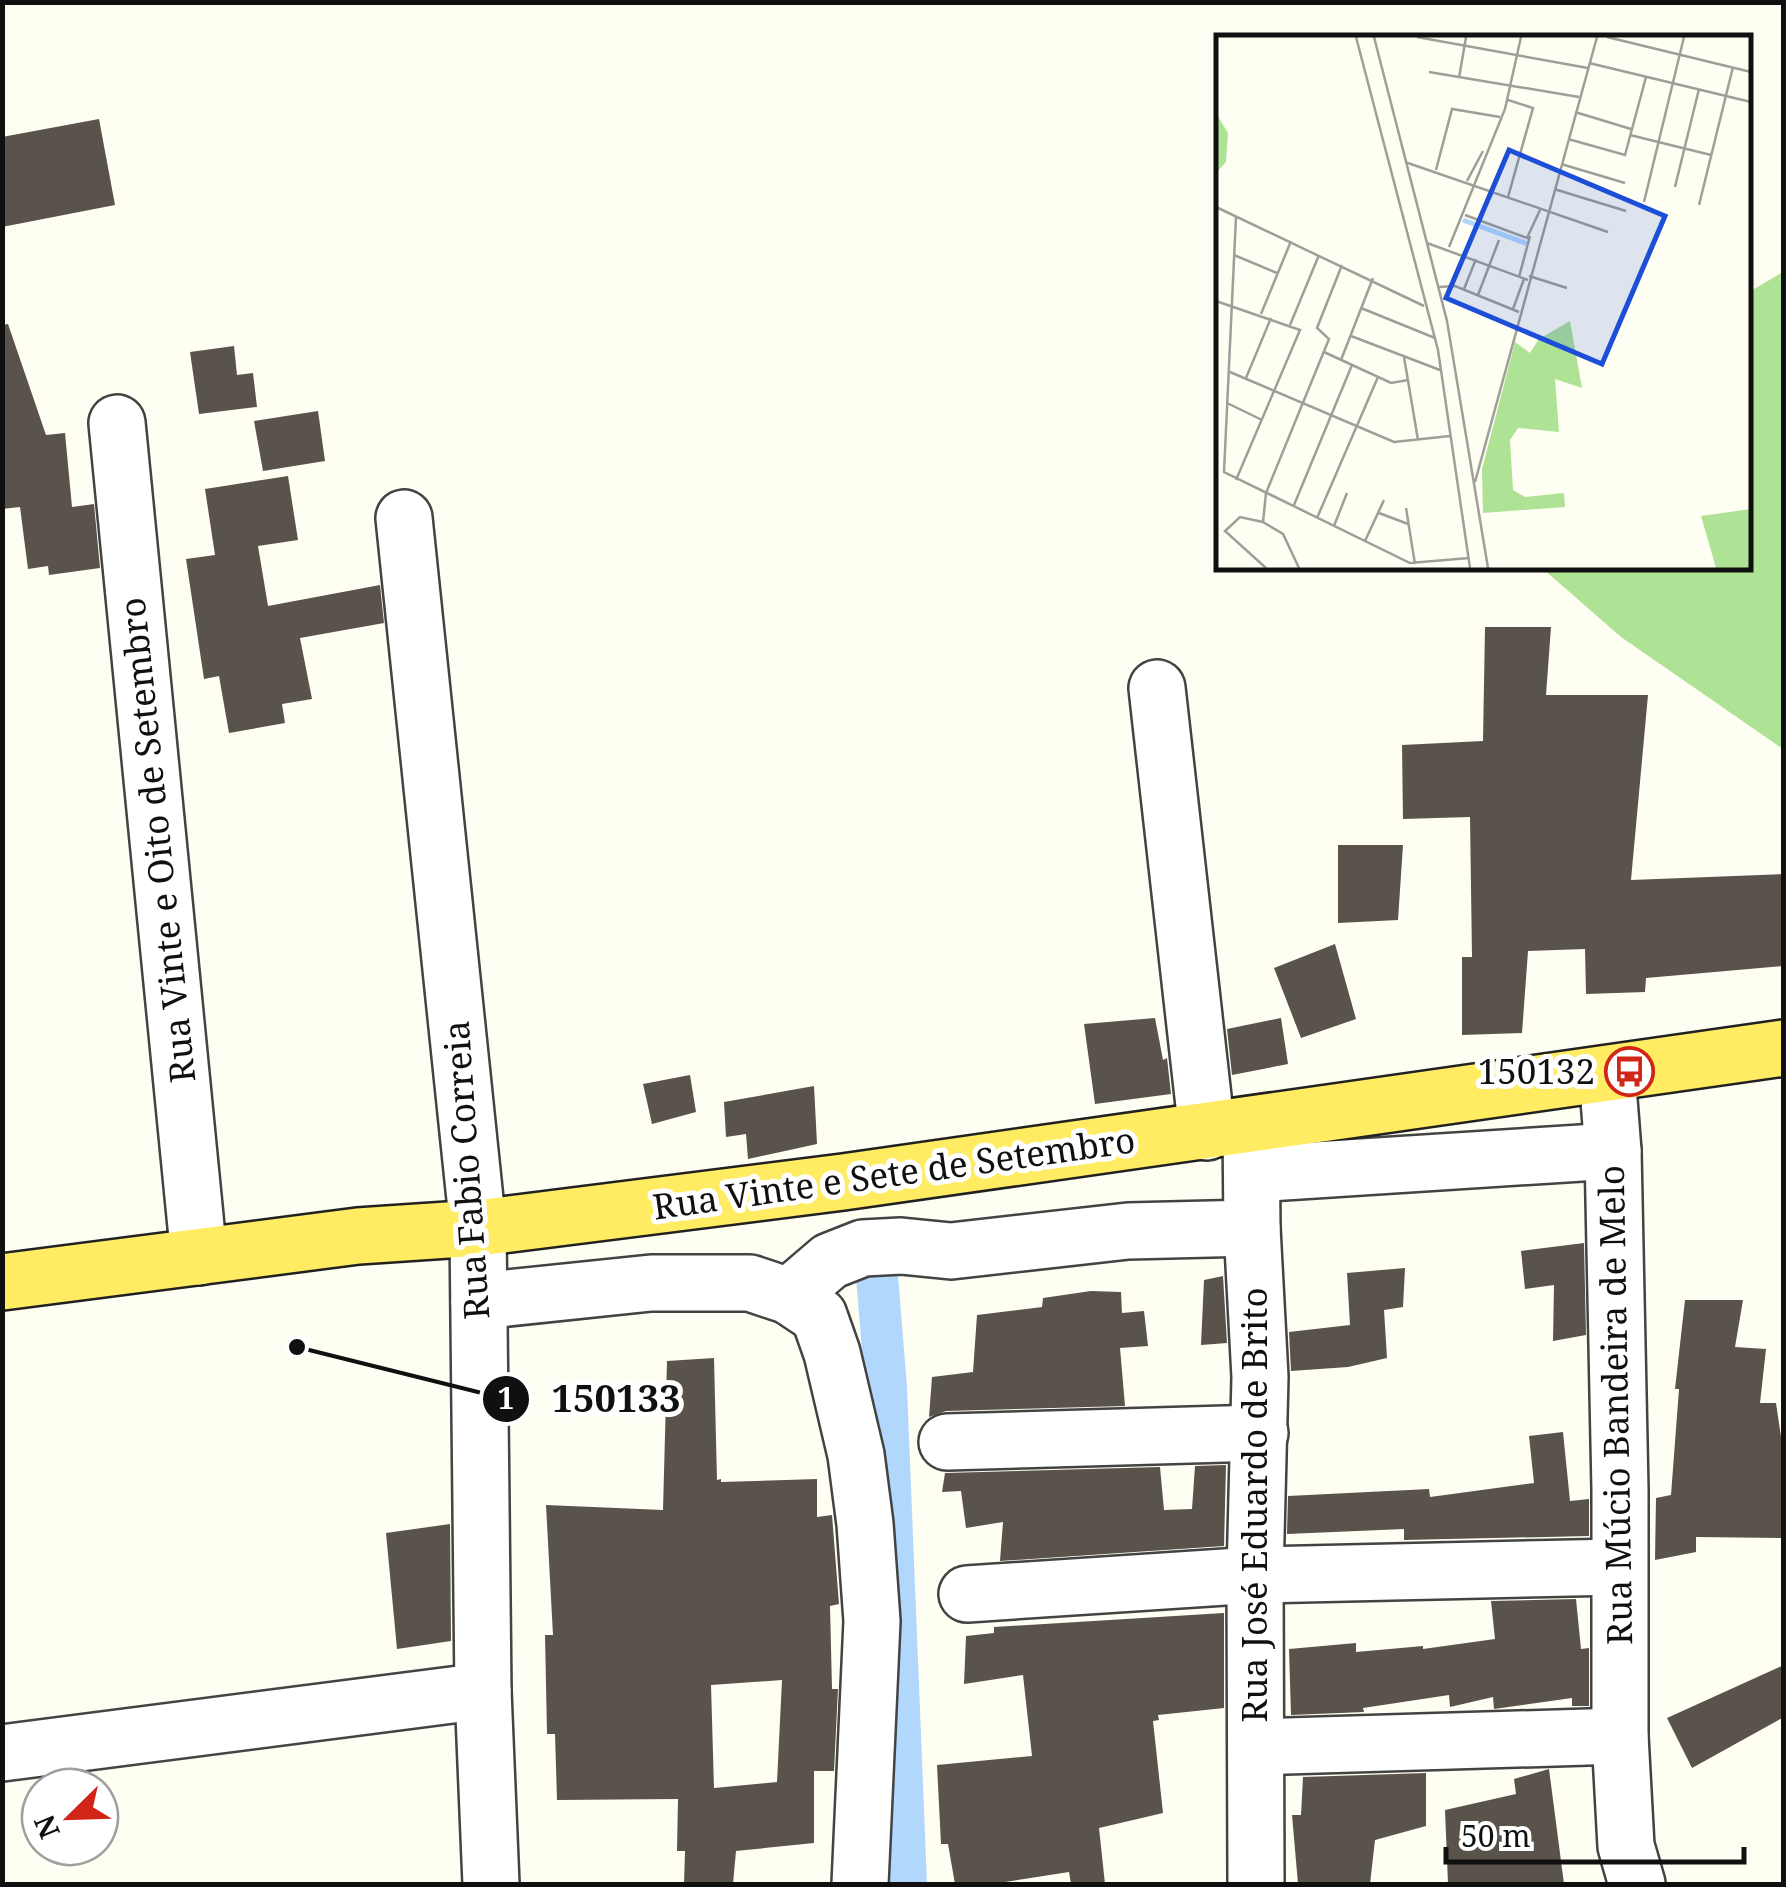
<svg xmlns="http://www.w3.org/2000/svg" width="1786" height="1887" font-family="'Noto Serif',serif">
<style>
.forest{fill:#aee294}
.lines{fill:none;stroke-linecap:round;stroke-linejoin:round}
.canal{stroke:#b1d7fd;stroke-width:42}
.building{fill:#5a534b;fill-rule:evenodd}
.minor-casing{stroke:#434343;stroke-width:60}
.major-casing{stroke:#212121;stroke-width:60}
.minor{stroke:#fff;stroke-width:55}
.major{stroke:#ffec63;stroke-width:55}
.labels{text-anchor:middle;stroke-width:10;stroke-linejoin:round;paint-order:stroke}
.street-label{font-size:35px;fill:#101010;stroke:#fff}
.poi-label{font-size:35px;fill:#101010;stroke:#fff;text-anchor:end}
.inset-river{fill:none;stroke:#b1d7fd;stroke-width:5}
.inset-road{fill:none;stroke:#9f9f98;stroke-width:2.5}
.view{fill:#1d4ed8;fill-opacity:0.15;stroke:#1d4ed8;stroke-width:5}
.inset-edge{fill:none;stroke:#101010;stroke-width:5}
.leader{fill:none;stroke:#101010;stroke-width:4}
.callout-dot{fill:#101010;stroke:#fff;stroke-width:4}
.mark-label{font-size:30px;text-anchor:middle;font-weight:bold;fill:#fff}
.callout-label{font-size:38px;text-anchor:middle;font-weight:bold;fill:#101010;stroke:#fff;stroke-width:10;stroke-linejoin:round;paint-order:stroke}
</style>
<rect width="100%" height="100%" fill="#fffef3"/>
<!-- forest -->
<polygon class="forest" points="1783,272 1783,749 1621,637 1542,568 1748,568 1749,292"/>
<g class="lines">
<!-- canal -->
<polyline class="canal" points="877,1276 886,1388 906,1884"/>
</g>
<!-- building -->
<g class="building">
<polygon points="99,119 115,205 2,227 2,137"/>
<polygon points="8,324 46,435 65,433 72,507 94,504 100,568 49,575 48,566 28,569 20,507 2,509 2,325"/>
<polygon points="234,346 237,375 253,373 257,407 199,414 190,352"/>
<polygon points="318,411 325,461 263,471 254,421"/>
<polygon points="288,476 298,540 258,546 268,606 380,585 384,623 300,638 312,699 282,704 285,723 229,733 219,676 204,679 186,559 215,555 205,489"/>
<polygon points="1485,627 1551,627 1546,695 1648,695 1631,880 1784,874 1784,966 1646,978 1645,992 1586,994 1585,949 1528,951 1522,1033 1462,1035 1462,957 1472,957 1470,817 1403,819 1402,745 1483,741"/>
<polygon points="1338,845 1403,845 1398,920 1338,923"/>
<polygon points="1335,944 1356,1019 1301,1038 1274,968"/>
<polygon points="1155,1018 1163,1060 1167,1058 1171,1094 1095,1104 1084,1024"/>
<polygon points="1281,1018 1288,1064 1232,1075 1227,1029"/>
<polygon points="690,1075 696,1112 652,1124 643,1084"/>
<polygon points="814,1086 817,1144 748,1159 746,1134 726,1137 724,1102"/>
<polygon points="1584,1243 1586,1335 1553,1341 1554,1285 1525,1289 1521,1251"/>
<polygon points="1405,1268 1403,1307 1384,1310 1387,1358 1348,1367 1291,1371 1289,1332 1350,1325 1347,1273"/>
<polygon points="1223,1276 1227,1343 1201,1345 1204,1280"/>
<polygon points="1091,1291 1121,1292 1122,1313 1144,1311 1148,1346 1120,1348 1125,1406 946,1411 929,1417 932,1377 973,1372 977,1315 1042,1307 1043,1298"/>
<polygon points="1685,1300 1743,1300 1735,1347 1766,1349 1760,1403 1776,1403 1784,1457 1784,1538 1696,1537 1696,1552 1655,1560 1656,1498 1671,1495 1679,1389 1675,1389"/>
<path d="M714 1358 717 1480 721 1479V1482L817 1479V1517L832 1515 839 1604 830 1606 832 1689H838L834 1771H814V1843L736 1851 733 1884H684L685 1851H677L678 1799 557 1800 555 1734H547L545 1635H553L546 1505 663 1510 667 1361ZM782 1680 777 1782 714 1788 711 1685Z"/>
<polygon points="1563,1432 1570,1501 1589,1499 1589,1536 1404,1540 1404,1529 1287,1534 1288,1496 1429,1489 1430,1497 1534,1483 1529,1436"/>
<polygon points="1226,1465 1224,1546 1000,1561 1003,1522 966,1528 961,1491 942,1492 945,1473 1160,1467 1164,1510 1192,1509 1195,1466"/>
<polygon points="450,1524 451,1641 397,1649 386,1533"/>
<polygon points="1576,1599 1581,1649 1589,1648 1589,1706 1572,1706 1572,1698 1494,1709 1493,1697 1450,1707 1449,1695 1363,1708 1364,1712 1291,1715 1289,1649 1356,1643 1356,1652 1423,1646 1423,1649 1495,1639 1491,1601"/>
<polygon points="1224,1613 1224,1708 1158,1715 1159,1720 1153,1721 1163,1813 1099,1828 1105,1884 1071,1884 1069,1872 993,1884 955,1884 948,1844 941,1844 937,1765 1032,1756 1023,1675 964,1684 966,1636 994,1633 994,1627"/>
<polygon points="1784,1665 1784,1717 1692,1768 1667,1718"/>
<polygon points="1549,1769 1564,1884 1448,1884 1445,1810 1516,1794 1514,1779"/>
<polygon points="1426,1773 1426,1826 1375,1840 1370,1884 1298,1884 1292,1815 1301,1815 1303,1777"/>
</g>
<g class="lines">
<defs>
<g id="minor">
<polyline points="117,423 199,1257"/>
<polyline points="404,518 478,1228 483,1691 491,1884"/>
<polyline points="1157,688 1207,1132"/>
<polyline points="1607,1074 1613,1151 1620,1490 1620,1736 1626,1846 1637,1884"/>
<polyline points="1251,1126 1252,1228 1260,1377 1255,1575 1256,1884"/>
<polyline points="1252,1174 1613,1151"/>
<polyline points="789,1296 830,1261 863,1248 901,1246 951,1251 1128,1231 1252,1228"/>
<polyline points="479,1301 651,1283 750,1283 789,1296 819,1316 832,1353 856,1455 865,1524 872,1621 860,1884"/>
<polyline points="947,1442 1260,1433"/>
<polyline points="967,1594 1255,1575 1619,1567"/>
<polyline points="1256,1747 1620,1736"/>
<polyline points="2,1753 483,1691"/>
</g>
<polyline id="major" points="2,1282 358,1236 478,1228 843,1182 1784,1048"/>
</defs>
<!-- minor casing -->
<use href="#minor" class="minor-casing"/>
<!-- major casing -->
<use href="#major" class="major-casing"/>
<!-- minor -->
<use href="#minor" class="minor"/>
<!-- major -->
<use href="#major" class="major"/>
</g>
<!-- icons -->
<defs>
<symbol id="bus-ring" viewBox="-11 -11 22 22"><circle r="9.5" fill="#fff" stroke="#d12517" stroke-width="1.5"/><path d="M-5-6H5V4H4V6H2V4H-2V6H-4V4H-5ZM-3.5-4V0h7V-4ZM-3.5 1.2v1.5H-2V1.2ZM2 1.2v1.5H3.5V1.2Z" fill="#d12517"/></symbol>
</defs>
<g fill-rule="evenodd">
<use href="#bus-ring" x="1602" y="1044" width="55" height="55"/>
</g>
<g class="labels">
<!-- street labels -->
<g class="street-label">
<text transform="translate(158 840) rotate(-96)" y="12">Rua Vinte e Oito de Setembro</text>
<text transform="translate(467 1170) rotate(-94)" y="12">Rua Fabio Correia</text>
<text transform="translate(894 1174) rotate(-8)" y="12">Rua Vinte e Sete de Setembro</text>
<text transform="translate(1616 1405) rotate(-91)" y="12">Rua Múcio Bandeira de Melo</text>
<text transform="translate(1255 1505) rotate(-90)" y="12">Rua José Eduardo de Brito</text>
</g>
<!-- poi labels -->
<g class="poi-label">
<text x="1595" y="1084">150132</text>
</g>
</g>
<!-- overview -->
<g transform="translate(1216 35)">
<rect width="535" height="535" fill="#fffef3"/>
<path d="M0 78 12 98 10 127 0 138ZM354 286 366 353 339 344 343 397 302 393 294 405 297 455 309 462 348 458 349 472 267 478 266 434 299 307 314 318 323 304ZM535 474V533H500L485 481Z" fill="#aee294"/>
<path class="inset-river" d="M247 185 312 209"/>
<path class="inset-road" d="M140 2 222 315 254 533M158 2 231 286 272 533M201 2 372 33M391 2 535 37M373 28 535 67M213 37 363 62M243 43 250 2M292 65 317 73 292 162M359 77 415 94M414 100 495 120M352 104 409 120 430 42M189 127 392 197M345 129 409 148M220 135 236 74 284 82M251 146 267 116M459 152 483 54M338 154 410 176M428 167 468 2M483 170 517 32M0 172 208 271M249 180 311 203 324 175M20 182 8 437 194 528 253 523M211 208 312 245M233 212 289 74 305 2M18 220 61 238M313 241 351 253M303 242 314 201M223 252 239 251 303 277M248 254 260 224M262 260 283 205M0 266 84 295 20 445M145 273 219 303M297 274 308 244M45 279 75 206M74 290 103 220M135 301 224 335M108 317 175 348 192 345M188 322 202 405M125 325 157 243M14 337 178 407 234 401M30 343 55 283M11 368 46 385M259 447 381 2M78 470 136 330M190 473 199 529M163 478 192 489M101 483 162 342M47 487 24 482 9 496 50 533M118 491 131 458M149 506 168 465M83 533 67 499 47 487 50 458 113 304 101 293 126 230"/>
<path class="view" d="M293 115 449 181 386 329 230 263Z"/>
<rect width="535" height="535" class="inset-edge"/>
</g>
<!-- callouts -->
<path class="leader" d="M297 1347L506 1399"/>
<g class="callout-dot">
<circle cx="297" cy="1347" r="10"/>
<circle cx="506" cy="1399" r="25"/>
</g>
<g class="mark-label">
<text x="506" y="1409">1</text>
</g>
<g class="callout-label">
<text x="616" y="1412">150133</text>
</g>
<!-- border -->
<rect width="1786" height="1887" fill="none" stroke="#101010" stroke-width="10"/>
<!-- north arrow -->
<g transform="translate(70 1817) rotate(247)"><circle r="48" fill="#ffffff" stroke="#9f9f9f" stroke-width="2.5"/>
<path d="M0-8L18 38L0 25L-18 38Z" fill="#d12517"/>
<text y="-15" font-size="28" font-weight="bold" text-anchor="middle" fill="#101010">N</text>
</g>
<!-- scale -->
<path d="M1446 1847v15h298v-15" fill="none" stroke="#101010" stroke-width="5"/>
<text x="1461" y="1847" font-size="30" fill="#101010" stroke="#ffffff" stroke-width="8" paint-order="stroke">50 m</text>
</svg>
